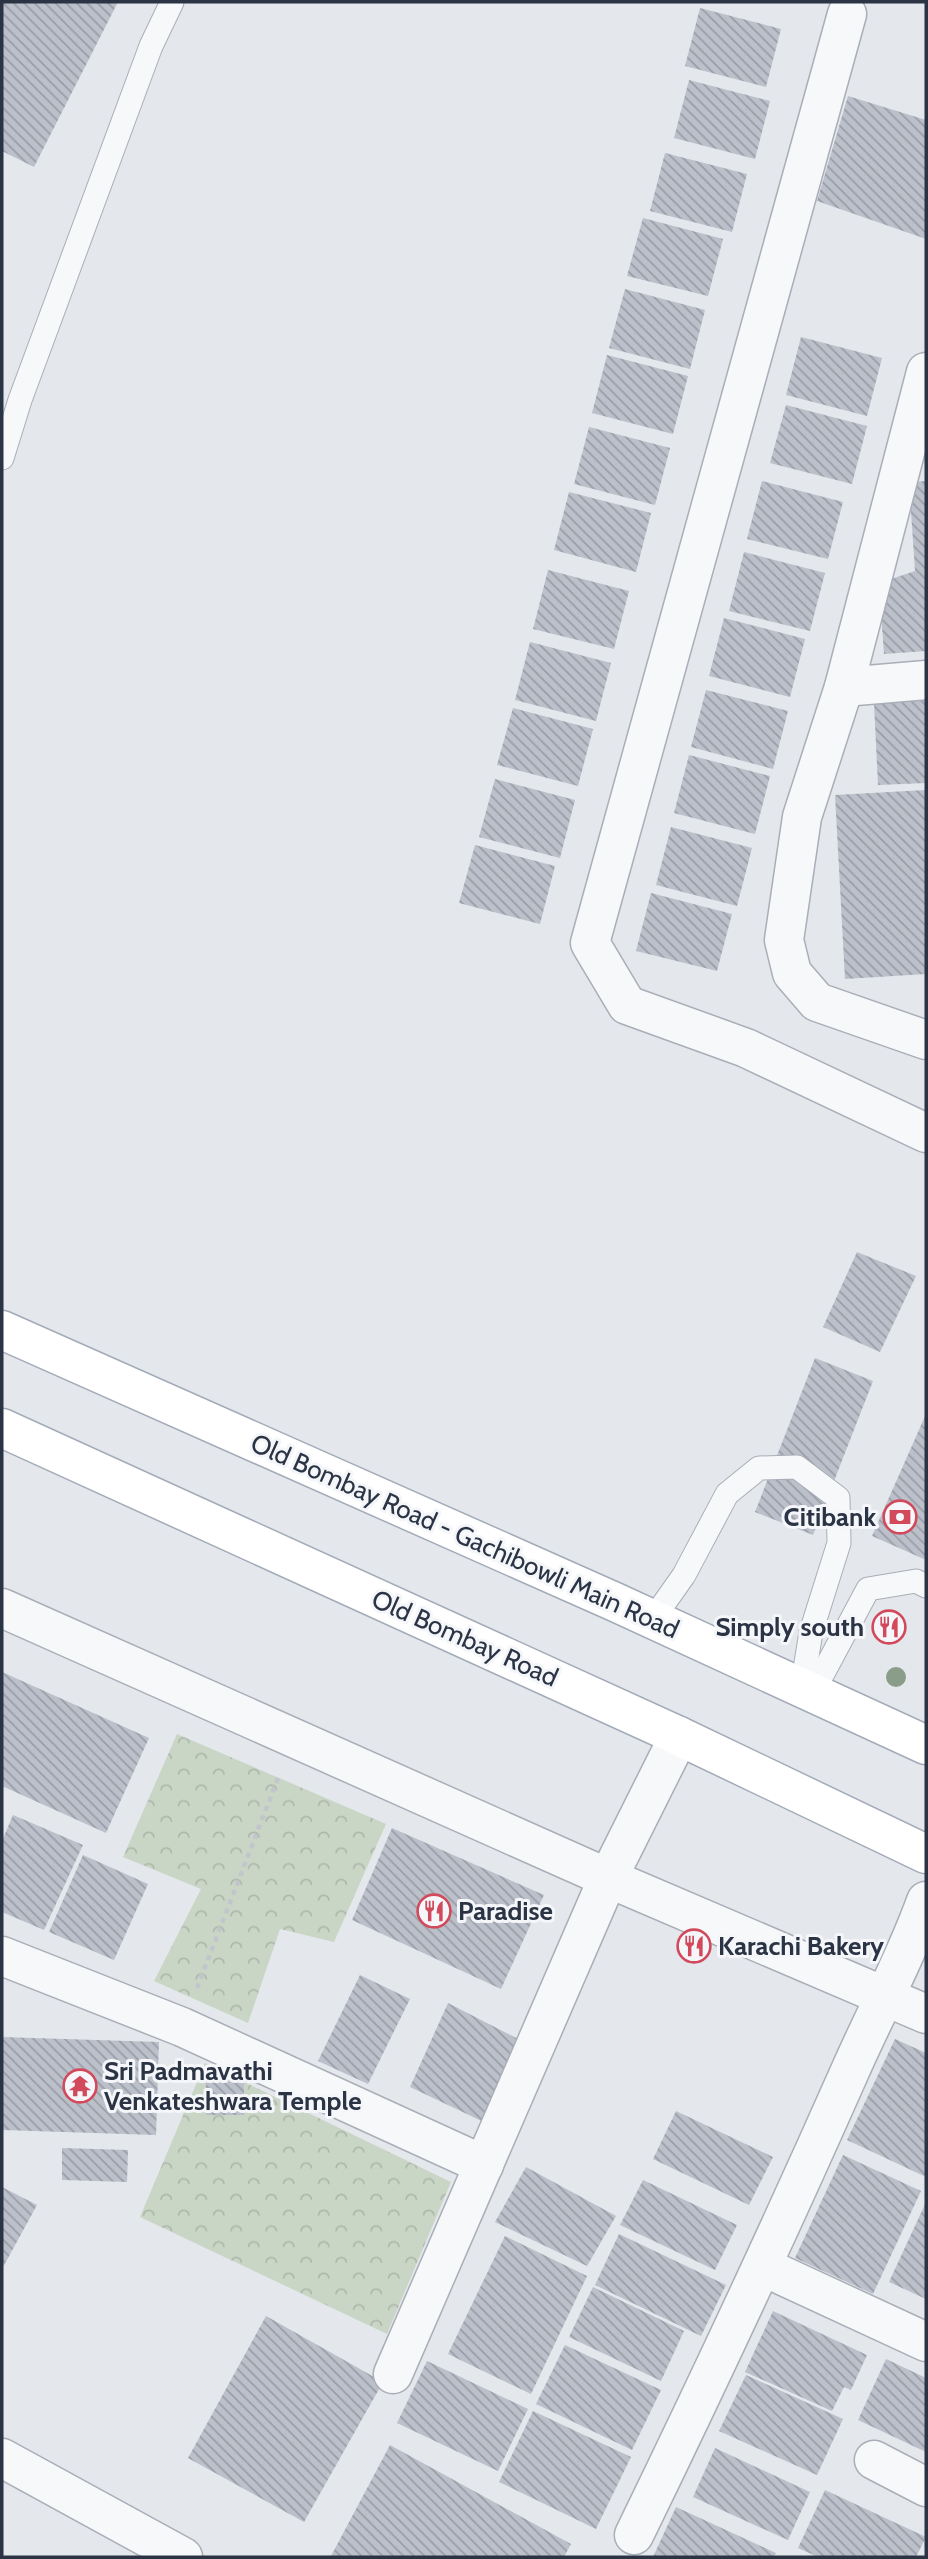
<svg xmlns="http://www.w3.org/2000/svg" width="928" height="2559" font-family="Cabin,sans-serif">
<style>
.park{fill:url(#park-crowns)}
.building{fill:url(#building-back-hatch)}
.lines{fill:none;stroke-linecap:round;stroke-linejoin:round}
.lane-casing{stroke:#a9aeb7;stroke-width:25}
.street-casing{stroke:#a9aeb7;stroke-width:41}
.primary-casing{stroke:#a3abb8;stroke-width:41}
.path{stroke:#c2c5cb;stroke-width:4.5;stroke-dasharray:5 5;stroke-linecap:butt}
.lane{stroke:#f7f8fa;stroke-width:23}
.street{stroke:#f7f8fa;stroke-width:38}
.primary{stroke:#fff;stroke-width:38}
.tree{fill:#899d89}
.labels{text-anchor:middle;stroke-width:6;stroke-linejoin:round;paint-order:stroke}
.poi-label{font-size:26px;font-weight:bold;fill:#2b3445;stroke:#f4f6f9;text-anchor:start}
.street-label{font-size:26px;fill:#2b3445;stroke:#f4f6f9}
</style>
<defs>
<pattern id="park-crowns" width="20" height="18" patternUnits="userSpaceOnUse" patternTransform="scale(1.75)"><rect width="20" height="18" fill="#c9d6c5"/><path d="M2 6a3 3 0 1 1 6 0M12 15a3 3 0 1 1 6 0" fill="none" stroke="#adb8ab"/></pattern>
<pattern id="building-back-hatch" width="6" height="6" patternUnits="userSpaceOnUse" patternTransform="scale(1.75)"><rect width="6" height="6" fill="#bbc0ca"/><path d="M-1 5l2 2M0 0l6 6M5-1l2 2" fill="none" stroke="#989da6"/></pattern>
</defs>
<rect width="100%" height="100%" fill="#e4e7ec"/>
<!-- park -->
<g class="park">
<polygon points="177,1734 386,1824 334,1942 280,1929 248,2023 154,1981 201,1889 123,1857"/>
<polygon points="205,2063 451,2182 387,2334 140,2217"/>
</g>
<!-- building -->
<g class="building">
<polygon points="2,2 118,2 34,167 2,151"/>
<polygon points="700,8 781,29 766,87 685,66"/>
<polygon points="689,80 770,101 755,159 674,138"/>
<polygon points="848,96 926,120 926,239 817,201"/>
<polygon points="665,153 747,174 732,232 650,211"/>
<polygon points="643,218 723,239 708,296 627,276"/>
<polygon points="625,289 705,310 690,369 609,348"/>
<polygon points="801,337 882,358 867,416 786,395"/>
<polygon points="607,355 688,376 673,434 592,413"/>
<polygon points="786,405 867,426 852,484 770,463"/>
<polygon points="589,427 670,448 655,505 574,484"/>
<polygon points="762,481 843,502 828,559 747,539"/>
<polygon points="926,481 926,651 884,654 879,583 915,571 909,482"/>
<polygon points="569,492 651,513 636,572 554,550"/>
<polygon points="744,552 825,573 810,631 729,611"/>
<polygon points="548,570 629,591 614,649 533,629"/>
<polygon points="724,618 805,639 790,697 709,676"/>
<polygon points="530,642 611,663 596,721 515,700"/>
<polygon points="706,690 788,711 773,769 691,747"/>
<polygon points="926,700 926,783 878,785 874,703"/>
<polygon points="513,708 593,729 578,786 497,765"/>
<polygon points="689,755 770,776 755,834 674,813"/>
<polygon points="495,779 575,800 560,858 479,837"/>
<polygon points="926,790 926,974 845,979 835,795"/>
<polygon points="671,827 752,848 737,906 656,885"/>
<polygon points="475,845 555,866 540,924 459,903"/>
<polygon points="651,893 732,914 717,971 636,951"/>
<polygon points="857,1252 916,1276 880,1352 823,1327"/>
<polygon points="815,1358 873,1381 813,1535 755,1512"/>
<polygon points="926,1414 926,1560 872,1536"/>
<polygon points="2,1672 149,1738 106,1833 2,1786"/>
<polygon points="13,1815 83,1845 44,1930 2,1912 2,1841"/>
<polygon points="392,1828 544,1895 501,1989 352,1920"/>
<polygon points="83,1855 148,1884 114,1960 49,1932"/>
<polygon points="360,1975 410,1999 368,2084 318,2061"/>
<polygon points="448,2003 522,2041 490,2125 410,2087"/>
<polygon points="2,2037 159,2042 156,2135 2,2130"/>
<polygon points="895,2039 926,2053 926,2177 847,2140"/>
<rect x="206" y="2080" width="38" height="35"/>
<polygon points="676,2111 773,2157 749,2205 653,2159"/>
<polygon points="62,2148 128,2150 127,2182 62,2180"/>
<polygon points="843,2155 921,2191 873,2294 795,2258"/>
<polygon points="526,2167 616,2216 587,2266 495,2222"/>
<polygon points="643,2180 737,2225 715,2270 620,2225"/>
<polygon points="2,2187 37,2205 2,2269"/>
<polygon points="926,2202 926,2299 889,2282"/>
<polygon points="619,2234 726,2285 701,2336 595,2285"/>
<polygon points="505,2236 587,2276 531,2394 448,2354"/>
<polygon points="593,2287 684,2331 661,2381 569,2337"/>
<polygon points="773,2311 867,2355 851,2390 844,2387 832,2411 745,2372"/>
<polygon points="266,2316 383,2382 304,2522 188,2458"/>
<polygon points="565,2345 661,2390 632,2450 536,2404"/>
<polygon points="886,2359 926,2378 926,2452 858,2420"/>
<polygon points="427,2361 528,2409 498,2471 397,2423"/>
<polygon points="746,2375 843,2419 817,2475 719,2431"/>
<polygon points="533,2411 631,2457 596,2529 499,2482"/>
<polygon points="390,2445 571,2544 564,2557 331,2556"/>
<polygon points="715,2448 810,2492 788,2540 693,2497"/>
<polygon points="825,2490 926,2537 916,2557 818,2557 798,2548"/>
<polygon points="676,2507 776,2553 774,2557 653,2557"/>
</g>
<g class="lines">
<defs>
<g id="lane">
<polyline points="2,458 20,400 151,46 172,2"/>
<polyline points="653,1619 684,1575 727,1494 759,1468 797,1467 838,1498 839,1543 811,1632 802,1687"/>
<polyline points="813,1692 868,1589 916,1581 926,1586"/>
</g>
<g id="street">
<polyline points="847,14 590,943 627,1005 746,1048 926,1133"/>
<polyline points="926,372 844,687 802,817 784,940 792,973 817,1002 926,1040"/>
<polyline points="844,687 926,680"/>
<polyline points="2,1608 608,1878 926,2014"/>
<polyline points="2,1956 182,2027 484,2165"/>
<polyline points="764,2267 926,2342"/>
<polyline points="393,2374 608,1878 679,1736"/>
<polyline points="2,2458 183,2557"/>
<polyline points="874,2460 926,2487"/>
<path d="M634 2535C709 2381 781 2227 850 2071 875 2014 905 1960 926 1901"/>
</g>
<g id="primary">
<polyline points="2,1330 615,1602 926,1745"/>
<polyline points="2,1428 679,1736 926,1854"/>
</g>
</defs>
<!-- lane casing -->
<use href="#lane" class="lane-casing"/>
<!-- street casing -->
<use href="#street" class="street-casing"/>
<!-- primary casing -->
<use href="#primary" class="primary-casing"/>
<!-- path -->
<polyline class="path" points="197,1988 278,1778"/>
<!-- lane -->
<use href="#lane" class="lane"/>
<!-- street -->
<use href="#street" class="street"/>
<!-- primary -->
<use href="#primary" class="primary"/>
</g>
<!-- trees -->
<circle class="tree" cx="896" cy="1677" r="10"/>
<!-- icons -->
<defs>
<symbol id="bank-ring" viewBox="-11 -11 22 22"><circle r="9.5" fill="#f4f6f9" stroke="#d1495b" stroke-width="1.5"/><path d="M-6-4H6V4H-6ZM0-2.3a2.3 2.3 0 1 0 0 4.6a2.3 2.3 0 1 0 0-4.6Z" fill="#d1495b"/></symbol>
<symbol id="restaurant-ring" viewBox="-11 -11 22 22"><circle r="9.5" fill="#f4f6f9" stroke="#d1495b" stroke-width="1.5"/><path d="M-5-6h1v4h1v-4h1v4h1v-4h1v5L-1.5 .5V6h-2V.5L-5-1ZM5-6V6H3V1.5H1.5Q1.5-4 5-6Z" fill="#d1495b"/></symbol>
<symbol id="temple-ring" viewBox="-11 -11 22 22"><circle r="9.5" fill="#f4f6f9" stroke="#d1495b" stroke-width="1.5"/><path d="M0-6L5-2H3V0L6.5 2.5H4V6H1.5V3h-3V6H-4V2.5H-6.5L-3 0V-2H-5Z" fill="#d1495b"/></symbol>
</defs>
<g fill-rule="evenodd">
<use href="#bank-ring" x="881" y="1498" width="38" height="38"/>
<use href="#restaurant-ring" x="870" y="1608" width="38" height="38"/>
<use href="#restaurant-ring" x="415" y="1892" width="38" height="38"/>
<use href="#restaurant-ring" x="675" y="1927" width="38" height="38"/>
<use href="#temple-ring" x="61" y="2067" width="38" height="38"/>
</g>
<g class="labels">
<!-- poi labels -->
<g class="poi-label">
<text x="876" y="1526" text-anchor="end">Citibank</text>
<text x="864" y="1636" text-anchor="end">Simply south</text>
<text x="458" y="1920">Paradise</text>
<text x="718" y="1955">Karachi Bakery</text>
<text x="104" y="2080">Sri Padmavathi<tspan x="104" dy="30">Venkateshwara Temple</tspan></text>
</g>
<!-- street labels -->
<g class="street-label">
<text transform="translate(465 1536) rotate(24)" y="9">Old Bombay Road - Gachibowli Main Road</text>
<text transform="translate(465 1638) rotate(24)" y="9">Old Bombay Road</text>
</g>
</g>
<!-- border -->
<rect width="928" height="2559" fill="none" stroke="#2b3445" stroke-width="7"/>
</svg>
